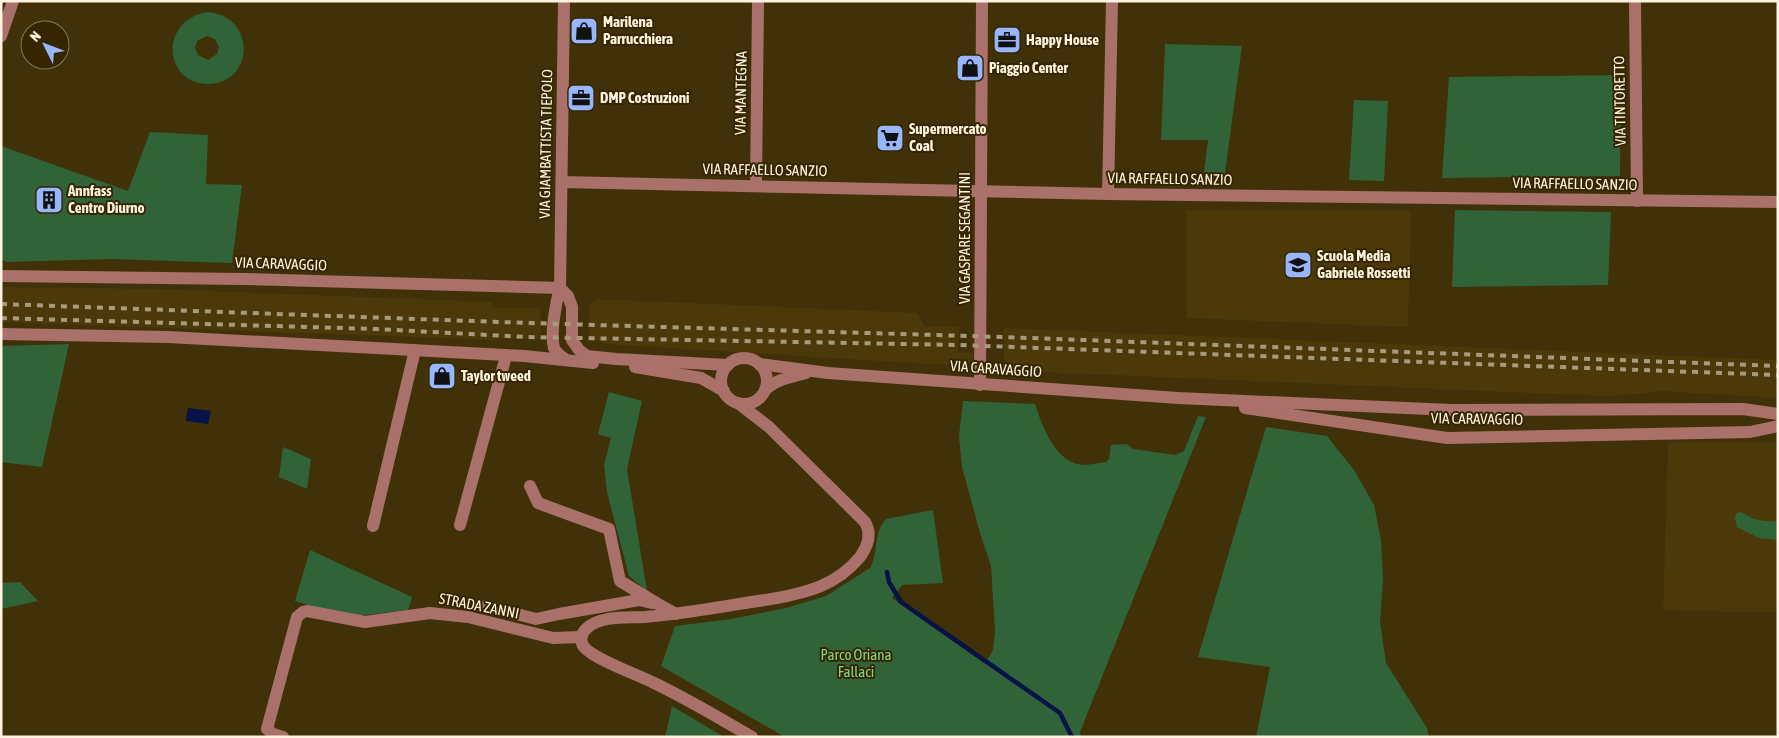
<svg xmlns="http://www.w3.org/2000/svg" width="1779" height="738" font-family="'Asap Condensed',sans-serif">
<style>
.built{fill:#4b3909}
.green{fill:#316338;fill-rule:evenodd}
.water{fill:#061249}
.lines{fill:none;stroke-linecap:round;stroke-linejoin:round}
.stream{stroke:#061249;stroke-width:4.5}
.minor{stroke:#aa716a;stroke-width:12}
.rail{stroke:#a79b7d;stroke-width:4;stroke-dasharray:6 6;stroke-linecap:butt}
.labels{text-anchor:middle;stroke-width:4;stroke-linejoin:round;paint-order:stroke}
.poi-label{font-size:15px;font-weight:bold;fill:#fef4df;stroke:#362600;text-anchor:start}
.street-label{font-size:15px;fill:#fef4df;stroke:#362600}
.park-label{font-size:15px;fill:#82d58a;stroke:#362600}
</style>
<rect width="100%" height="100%" fill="#403108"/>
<!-- built -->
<g class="built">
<polygon points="1186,210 1411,211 1408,327 1187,318"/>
<polygon points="1,287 158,289 492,302 493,308 541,308 540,339 501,338 497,340 1,322"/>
<polygon points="597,299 917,313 925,326 959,327 958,352 973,353 972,359 968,363 962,366 603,344 603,341 590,340 590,304"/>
<polygon points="1004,328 1778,360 1778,398 1662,391 1627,395 1601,396 1019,371 1012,369 1004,360"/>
<polygon points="1668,443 1778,443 1778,612 1663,611"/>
</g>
<!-- green -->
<g class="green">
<path d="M207 12C255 15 256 81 210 84 165 86 157 21 207 12ZM207 36 215 39 219 47 217 54 208 60 198 55 195 48 197 41Z"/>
<polygon points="1165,44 1242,46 1224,181 1203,180 1208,140 1161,140"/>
<polygon points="1621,75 1620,176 1442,178 1449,77"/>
<polygon points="1354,100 1388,101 1384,181 1349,180"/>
<polygon points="150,132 208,135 206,184 242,185 232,263 111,259 7,262 1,260 1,146 128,191"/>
<polygon points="1455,210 1611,212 1608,285 1452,287"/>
<polygon points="69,344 42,467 1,462 1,346"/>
<polygon points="609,392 642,401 627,469 647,591 629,576 607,492 604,465 611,438 598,434"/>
<path d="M963 401 1035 404C1042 425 1052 454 1074 463 1083 467 1097 463 1106 462L1109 459 1111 445 1127 444 1133 449 1175 455 1184 451 1198 416 1206 417 1080 732 1081 737H785L661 666 675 626 731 619 786 608 826 596 870 568C879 553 873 532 886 519L933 510 943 583 902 585 892 598 985 664 993 650 995 631 991 566 980 533 962 467 959 436Z"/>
<polygon points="1266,427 1327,436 1354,470 1374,505 1381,540 1383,579 1380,622 1386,663 1427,728 1429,737 1256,737 1270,667 1198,657"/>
<polygon points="283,447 311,459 307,489 279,477"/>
<path d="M1741 512C1753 520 1763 522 1778 521V540L1759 538 1737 527 1735 518 1737 513Z"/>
<polygon points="310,550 412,597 408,610 355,616 332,612 295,601"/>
<polygon points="20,582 38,601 1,609 1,583"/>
<polygon points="672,706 724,737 665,737"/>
</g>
<!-- water -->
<polygon class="water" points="188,408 211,411 208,424 186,421"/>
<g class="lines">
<!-- stream -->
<polyline class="stream" points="887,572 889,582 901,602 1060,713 1072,737"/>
<!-- minor -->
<g class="minor">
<path d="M564 1 560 288C556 302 550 333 554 348 556 353 561 356 565 359"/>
<polyline points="1635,1 1637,201"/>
<polyline points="1,36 13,1"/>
<polyline points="562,182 1108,194 1778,202"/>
<polyline points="756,186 758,1"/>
<polyline points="1108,194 1112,1"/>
<polyline points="1,276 243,279 560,288 568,296 572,307 572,340 579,350 587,356 616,359 728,365"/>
<polyline points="1,334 168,337 524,356 593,363"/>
<circle cx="744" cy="381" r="23"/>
<polyline points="759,364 828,373 1178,398 1451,410 1743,409 1778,414"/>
<polyline points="635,367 701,378 724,391"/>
<polyline points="980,385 982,1"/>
<path d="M765 390C776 379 792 377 806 373"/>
<path d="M738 403 769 427 865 522C872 534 868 546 860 557 850 569 835 580 821 586 799 595 774 599 751 602 715 608 681 614 645 617 628 618 601 615 587 628 581 633 579 642 585 648 596 660 636 674 652 682 686 698 719 718 752 737"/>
<polyline points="1245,408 1447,438 1750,432 1778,426"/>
<polyline points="530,486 538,503 609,529 620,581 658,604 676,614"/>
<polyline points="460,525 506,356"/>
<polyline points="373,526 415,350"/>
<polyline points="486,606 536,619 559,614 639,600 652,603"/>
<polyline points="283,737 273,734 267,729 297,617 303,612 307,611 365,622 430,613 468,617 553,638 581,637"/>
</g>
<!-- rail -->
<g class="rail">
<polyline points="1,304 528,323 1003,337 1778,366"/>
<polyline points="1,318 376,329 526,337 959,345 1778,375"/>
</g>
</g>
<!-- icons -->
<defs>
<symbol id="shop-square" viewBox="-11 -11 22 22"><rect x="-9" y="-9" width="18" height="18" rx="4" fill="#98b6fd" stroke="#362600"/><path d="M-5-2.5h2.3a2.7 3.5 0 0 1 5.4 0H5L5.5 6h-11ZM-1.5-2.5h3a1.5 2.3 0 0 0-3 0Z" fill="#111"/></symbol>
<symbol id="office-square" viewBox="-11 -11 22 22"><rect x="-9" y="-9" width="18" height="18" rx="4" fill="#98b6fd" stroke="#362600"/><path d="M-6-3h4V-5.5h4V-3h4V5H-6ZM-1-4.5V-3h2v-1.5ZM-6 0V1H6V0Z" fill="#111"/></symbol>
<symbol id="supermarket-square" viewBox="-11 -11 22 22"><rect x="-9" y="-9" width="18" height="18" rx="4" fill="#98b6fd" stroke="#362600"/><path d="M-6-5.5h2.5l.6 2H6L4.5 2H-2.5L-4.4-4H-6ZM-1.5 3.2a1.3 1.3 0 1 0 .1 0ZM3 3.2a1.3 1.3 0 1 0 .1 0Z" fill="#111"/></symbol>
<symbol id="building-square" viewBox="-11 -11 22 22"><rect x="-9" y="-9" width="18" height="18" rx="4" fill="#98b6fd" stroke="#362600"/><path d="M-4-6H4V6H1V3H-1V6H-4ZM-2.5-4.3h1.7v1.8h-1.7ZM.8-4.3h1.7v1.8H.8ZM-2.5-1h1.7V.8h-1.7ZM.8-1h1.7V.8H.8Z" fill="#111"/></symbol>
<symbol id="school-square" viewBox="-11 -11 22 22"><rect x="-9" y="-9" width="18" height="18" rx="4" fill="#98b6fd" stroke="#362600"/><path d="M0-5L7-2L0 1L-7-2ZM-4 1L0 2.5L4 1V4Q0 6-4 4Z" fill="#111"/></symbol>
</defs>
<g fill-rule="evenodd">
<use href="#shop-square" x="568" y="15" width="32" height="32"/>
<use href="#office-square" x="991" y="24" width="32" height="32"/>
<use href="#shop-square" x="954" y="52" width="32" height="32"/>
<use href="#office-square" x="565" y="82" width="32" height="32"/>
<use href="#supermarket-square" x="874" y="122" width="32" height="32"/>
<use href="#building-square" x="33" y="184" width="32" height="32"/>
<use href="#school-square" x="1282" y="249" width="32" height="32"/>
<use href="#shop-square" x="426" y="360" width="32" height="32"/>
</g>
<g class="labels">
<!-- poi labels -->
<g class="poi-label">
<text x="603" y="27">Marilena<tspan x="603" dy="17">Parrucchiera</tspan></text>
<text x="1026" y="45">Happy House</text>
<text x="989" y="73">Piaggio Center</text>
<text x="600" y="103">DMP Costruzioni</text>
<text x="909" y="134">Supermercato<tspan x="909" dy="17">Coal</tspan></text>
<text x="68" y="196">Annfass<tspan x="68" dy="17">Centro Diurno</tspan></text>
<text x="1317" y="261">Scuola Media<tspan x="1317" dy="17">Gabriele Rossetti</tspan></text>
<text x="461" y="381">Taylor tweed</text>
</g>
<!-- street labels -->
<g class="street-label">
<text transform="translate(741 93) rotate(-89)" y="5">VIA MANTEGNA</text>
<text transform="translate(1620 101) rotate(-91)" y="5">VIA TINTORETTO</text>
<text transform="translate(546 144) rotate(-89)" y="5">VIA GIAMBATTISTA TIEPOLO</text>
<text transform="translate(765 170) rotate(1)" y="5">VIA RAFFAELLO SANZIO</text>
<text transform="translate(1170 179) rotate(1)" y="5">VIA RAFFAELLO SANZIO</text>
<text transform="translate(1575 184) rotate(1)" y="5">VIA RAFFAELLO SANZIO</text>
<text transform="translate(965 238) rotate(-90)" y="5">VIA GASPARE SEGANTINI</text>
<text transform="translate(281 264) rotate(2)" y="5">VIA CARAVAGGIO</text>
<text transform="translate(996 369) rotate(4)" y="5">VIA CARAVAGGIO</text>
<text transform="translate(1477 419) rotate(1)" y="5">VIA CARAVAGGIO</text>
<text transform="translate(479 606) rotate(11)" y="5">STRADA ZANNI</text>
</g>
<!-- park labels -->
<g class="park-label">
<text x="856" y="660">Parco Oriana<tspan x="856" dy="17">Fallaci</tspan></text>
</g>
</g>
<!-- border -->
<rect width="1779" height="738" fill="none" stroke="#fef4df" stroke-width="5"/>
<!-- north arrow -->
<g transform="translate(45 45) rotate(312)"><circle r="24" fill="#362600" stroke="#867859"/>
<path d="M0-4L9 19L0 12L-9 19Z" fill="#98b6fd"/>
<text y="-8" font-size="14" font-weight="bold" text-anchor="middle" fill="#fef4df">N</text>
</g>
</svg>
